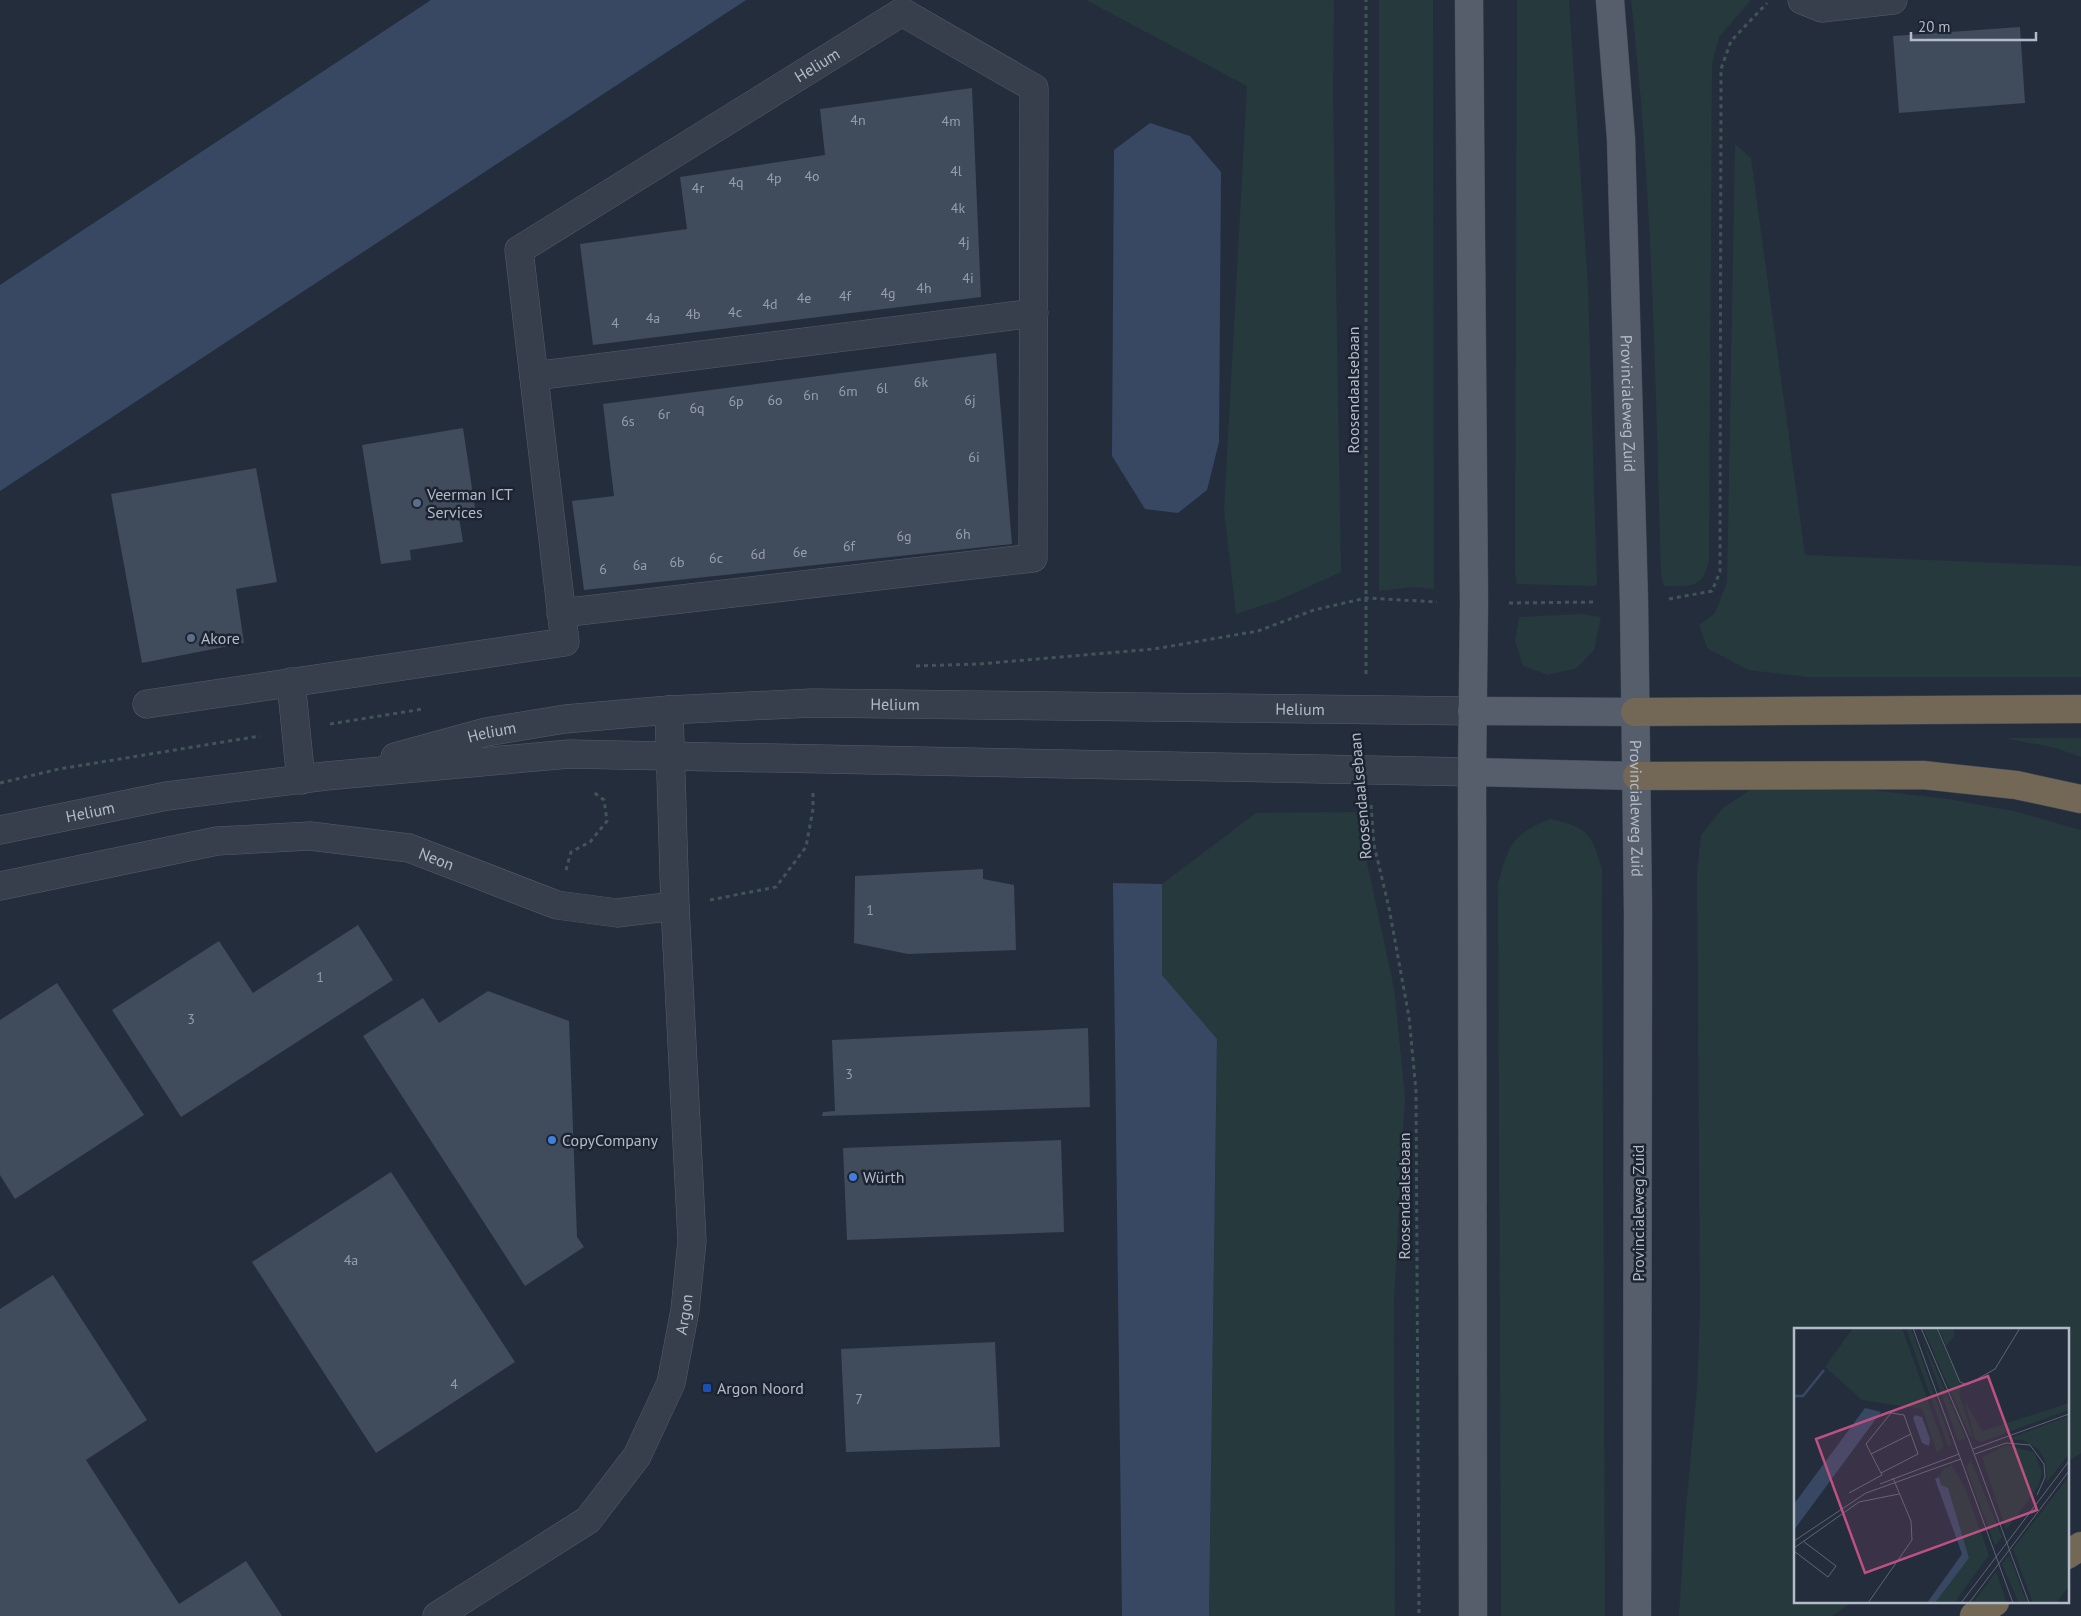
<svg xmlns="http://www.w3.org/2000/svg" width="2081" height="1616" font-family="'PT Sans',sans-serif">
<style>
.green{fill:#26393d}
.water{fill:#384863}
.building{fill:#404b5b}
.lines{fill:none;stroke-linecap:round;stroke-linejoin:round}
.minor-casing{stroke:#565d6a;stroke-width:29}
.major-casing{stroke:#414855;stroke-width:29}
.highway-casing{stroke:#434a57;stroke-width:29}
.path{stroke:#415557;stroke-width:3;stroke-dasharray:4 4;stroke-linecap:butt}
.minor{stroke:#383f4c;stroke-width:28}
.major{stroke:#565e6c;stroke-width:28}
.highway{stroke:#726855;stroke-width:28}
.service-dot{fill:#5c6f8a;stroke:#1d2431;stroke-width:2}
.shop-dot{fill:#3f7fe0;stroke:#1d2431;stroke-width:2}
.transit-dot{fill:#1a4fb4;stroke:#1d2431;stroke-width:2}
.labels{text-anchor:middle;stroke-width:5;stroke-linejoin:round;paint-order:stroke}
.number-label{font-size:14px;fill:#969ead}
.street-label{font-size:16px;fill:#b3bac8;stroke:#1d2431}
.poi-label{font-size:16px;fill:#b3bac8;stroke:#1d2431;text-anchor:start}
.inset-river{fill:none;stroke:#384863;stroke-width:2.5}
.inset-road{fill:none;stroke:#5d6574;stroke-width:1}
.view{fill:#bd5181;fill-opacity:0.15;stroke:#bd5181;stroke-width:2.5}
.inset-edge{fill:none;stroke:#b3bac8;stroke-width:2.5}
</style>
<rect width="100%" height="100%" fill="#242d3c"/>
<!-- green -->
<g class="green">
<polygon points="1086,0 1334,0 1333,96 1341,572 1279,600 1236,614 1224,510 1247,86"/>
<polygon points="1379,0 1433,0 1434,589 1413,587 1379,591"/>
<polygon points="1517,0 1569,0 1588,286 1597,586 1517,584 1515,571"/>
<path d="M1631 0H1751L1719 37 1712 64 1709 560C1703 589 1691 586 1665 586L1663 584 1661 572C1655 381 1653 190 1631 0Z"/>
<polygon points="1735,144 1751,158 1805,555 2081,566 2081,677 1808,677 1748,670 1707,648 1699,625 1715,613 1727,582"/>
<polygon points="1582,614 1601,617 1594,650 1577,668 1548,675 1523,666 1515,641 1519,617"/>
<polygon points="2004,738 2081,738 2081,757 2052,747"/>
<polygon points="1846,787 1948,799 2018,812 2081,830 2081,1453 2067,1462 2067,1330 1795,1330 1795,1602 1853,1602 1832,1616 1679,1616 1685,1519 1697,1388 1700,1312 1697,873 1701,835 1723,808 1753,788"/>
<polygon points="1356,812 1394,988 1405,1096 1394,1301 1395,1616 1209,1616 1217,1040 1162,975 1162,884 1256,813"/>
<path d="M1550 819C1588 827 1591 833 1602 869L1605 1616H1501L1498 884C1509 845 1511 835 1550 819Z"/>
</g>
<!-- water -->
<g class="water">
<polygon points="431,0 746,0 0,491 0,285"/>
<polygon points="1150,123 1190,136 1221,172 1219,442 1207,490 1178,513 1145,509 1112,456 1114,150"/>
<polygon points="1113,883 1162,884 1162,975 1217,1039 1209,1616 1122,1616"/>
</g>
<!-- building -->
<g class="building">
<polygon points="2020,27 2025,103 1899,113 1893,36"/>
<polygon points="972,88 981,297 593,345 580,244 687,229 680,177 825,155 820,109"/>
<polygon points="996,353 1012,544 584,590 572,501 614,496 603,404"/>
<polygon points="463,428 475,508 458,511 463,542 410,550 411,560 381,564 362,445"/>
<polygon points="256,468 277,582 236,589 244,643 142,663 111,494"/>
<polygon points="983,869 983,879 1014,885 1016,950 908,954 854,943 855,876"/>
<polygon points="358,925 393,980 181,1117 112,1010 219,941 253,993"/>
<polygon points="57,983 144,1115 15,1199 0,1175 0,1020"/>
<polygon points="488,991 569,1021 577,1237 584,1247 525,1286 363,1036 423,998 439,1023"/>
<polygon points="1088,1028 1090,1107 822,1116 823,1112 835,1111 832,1040"/>
<polygon points="1061,1140 1064,1232 847,1240 843,1148"/>
<polygon points="391,1172 515,1362 376,1453 252,1262"/>
<polygon points="53,1275 147,1420 86,1460 179,1604 246,1561 282,1616 0,1616 0,1309"/>
<polygon points="995,1342 1000,1447 846,1452 841,1349"/>
</g>
<g class="lines">
<defs>
<g id="minor">
<polyline points="1802,0 1822,8 1893,0"/>
<polyline points="534,376 1034,313"/>
<polyline points="291,682 301,780"/>
<path id="s1" d="M147 704 565 642 519 250 902 12 1034 88 1033 558 561 613"/>
<path id="s2" d="M395 757 486 732 565 719 669 710 812 703 1472 711"/>
<path id="s3" d="M0 830 167 796 326 776 569 754 1472 772"/>
<path id="s4" d="M0 886 217 841 310 836 409 848 557 905 617 913 675 906"/>
<path id="s5" d="M437 1616 588 1520 637 1456 671 1383 685 1310 692 1241 675 906 669 710"/>
</g>
<g id="major">
<polyline points="1469,0 1474,603 1472,772 1473,1616"/>
<path id="s6" d="M1610 0 1621 139 1634 602 1638 911 1637 1616"/>
<polyline points="1472,711 1635,712"/>
<polyline points="1472,772 1637,776"/>
</g>
<g id="highway">
<polyline points="1635,712 2081,709"/>
<polyline points="1637,776 1923,775 2016,785 2081,799"/>
<polyline points="2067,1555 2081,1546"/>
<polyline points="1974,1616 1995,1602"/>
</g>
</defs>
<!-- minor casing -->
<use href="#minor" class="minor-casing"/>
<!-- major casing -->
<use href="#major" class="major-casing"/>
<!-- highway casing -->
<use href="#highway" class="highway-casing"/>
<!-- path -->
<g class="path">
<polyline points="1669,599 1712,591 1720,572 1721,69 1731,41 1767,3"/>
<polyline points="1509,603 1597,602"/>
<polyline points="916,666 979,664 1154,649 1258,631 1314,610 1366,598 1437,602"/>
<polyline points="1366,674 1366,0"/>
<polyline points="330,724 423,709"/>
<polyline points="0,783 59,769 260,736"/>
<polyline points="1371,805 1374,845 1389,908 1409,1017 1416,1091 1419,1616"/>
<polyline points="566,870 571,852 590,842 607,821 604,800 592,791"/>
<polyline points="710,900 776,887 806,847 813,809 813,793"/>
</g>
<!-- minor -->
<use href="#minor" class="minor"/>
<!-- major -->
<use href="#major" class="major"/>
<!-- highway -->
<use href="#highway" class="highway"/>
</g>
<!-- markers -->
<g class="service-dot">
<circle cx="417" cy="503" r="5"/>
<circle cx="191" cy="638" r="5"/>
</g>
<g class="shop-dot">
<circle cx="552" cy="1140" r="5"/>
<circle cx="853" cy="1177" r="5"/>
</g>
<rect class="transit-dot" x="702" y="1383" width="10" height="10" rx="2.5"/>
<g class="labels">
<!-- number labels -->
<g class="number-label">
<text x="858" y="125">4n</text>
<text x="951" y="126">4m</text>
<text x="956" y="176">4l</text>
<text x="812" y="181">4o</text>
<text x="774" y="183">4p</text>
<text x="736" y="187">4q</text>
<text x="698" y="193">4r</text>
<text x="958" y="213">4k</text>
<text x="964" y="247">4j</text>
<text x="968" y="283">4i</text>
<text x="924" y="293">4h</text>
<text x="888" y="298">4g</text>
<text x="845" y="301">4f</text>
<text x="804" y="303">4e</text>
<text x="770" y="309">4d</text>
<text x="735" y="317">4c</text>
<text x="693" y="319">4b</text>
<text x="653" y="323">4a</text>
<text x="615" y="328">4</text>
<text x="921" y="387">6k</text>
<text x="882" y="393">6l</text>
<text x="848" y="396">6m</text>
<text x="811" y="400">6n</text>
<text x="775" y="405">6o</text>
<text x="970" y="405">6j</text>
<text x="736" y="406">6p</text>
<text x="697" y="413">6q</text>
<text x="664" y="419">6r</text>
<text x="628" y="426">6s</text>
<text x="974" y="462">6i</text>
<text x="963" y="539">6h</text>
<text x="904" y="541">6g</text>
<text x="849" y="551">6f</text>
<text x="800" y="557">6e</text>
<text x="758" y="559">6d</text>
<text x="716" y="563">6c</text>
<text x="677" y="567">6b</text>
<text x="640" y="570">6a</text>
<text x="603" y="574">6</text>
<text x="870" y="915">1</text>
<text x="320" y="982">1</text>
<text x="191" y="1024">3</text>
<text x="849" y="1079">3</text>
<text x="351" y="1265">4a</text>
<text x="454" y="1389">4</text>
<text x="859" y="1404">7</text>
</g>
<!-- street labels -->
<g class="street-label">
<text dy="6" stroke="none"><textPath href="#s1" startOffset="1168">Helium</textPath></text>
<text transform="translate(1353 390) rotate(-90)" y="6">Roosendaalsebaan</text>
<text dy="6" stroke="none"><textPath href="#s6" startOffset="404">Provincialeweg Zuid</textPath></text>
<text dy="6" stroke="none"><textPath href="#s2" startOffset="505">Helium</textPath></text>
<text dy="6" stroke="none"><textPath href="#s2" startOffset="910">Helium</textPath></text>
<text dy="6" stroke="none"><textPath href="#s2" startOffset="100">Helium</textPath></text>
<text transform="translate(1360 796) rotate(-95)" y="6">Roosendaalsebaan</text>
<text dy="6" stroke="none"><textPath href="#s6" startOffset="809">Provincialeweg Zuid</textPath></text>
<text dy="6" stroke="none"><textPath href="#s3" startOffset="92">Helium</textPath></text>
<text dy="6" stroke="none"><textPath href="#s4" startOffset="444">Neon</textPath></text>
<text transform="translate(1404 1196) rotate(-90)" y="6">Roosendaalsebaan</text>
<text transform="translate(1638 1213) rotate(-90)" y="6">Provincialeweg Zuid</text>
<text dy="6" stroke="none"><textPath href="#s5" startOffset="410">Argon</textPath></text>
</g>
<!-- poi labels -->
<g class="poi-label">
<text x="427" y="500">Veerman ICT<tspan x="427" dy="18">Services</tspan></text>
<text x="201" y="644">Akore</text>
<text x="562" y="1146">CopyCompany</text>
<text x="863" y="1183">Würth</text>
<text x="717" y="1394">Argon Noord</text>
</g>
</g>
<!-- overview -->
<g transform="translate(1794 1328)">
<rect width="275" height="275" fill="#242d3c"/>
<path d="M59 0H108L150 118 143 125 128 81 68 72 31 39ZM112 0H117L158 117 154 118ZM129 0H142L167 58 165 65 179 109 176 108ZM145 0H160V9L152 18ZM126 6 162 87 172 111 164 113ZM170 71 188 103 275 75V82L187 114 181 112ZM275 88V126L253 154 251 132 244 121 229 112 214 111ZM213 117 240 124 248 144 244 159 212 202 188 129ZM177 132 208 209 201 218 172 139ZM158 137 171 160 195 227 160 275H141L175 230 154 161 147 157 145 149 150 141ZM275 148V258L262 275H239L219 221ZM215 227 233 275H225L212 246 208 236ZM202 244 213 275H179Z" fill="#26393d"/>
<path d="M71 80 87 84 0 202V176ZM121 87 128 89 136 111 135 118 128 115 119 90ZM145 149 147 157 154 160 175 230 141 275H133L168 226 141 151Z" fill="#384863"/>
<path class="inset-river" d="M0 68H9L30 42"/>
<path class="inset-road" d="M119 0 219 275M127 0 175 112 235 275M143 0 166 54 173 57 201 41 226 0M179 121 275 86M77 126 117 106M181 126 212 115 236 117 250 136 251 149 243 167M86 156 165 126M55 165 88 147 72 116 97 85 110 87 124 126 87 145M0 213 72 165 167 131M0 220 65 174 105 166M0 223 34 249 42 238 9 213M74 275 118 212 117 193 99 150M167 275 275 133M175 275 275 143"/>
<path class="view" d="M194 48 243 182 71 245 22 111Z"/>
<rect width="275" height="275" class="inset-edge"/>
</g>
<!-- scale -->
<path d="M1911 32v8h125v-8" fill="none" stroke="#b3bac8" stroke-width="2.5"/>
<text x="1918" y="32" font-size="15" fill="#b3bac8" stroke="#1d2431" stroke-width="4" paint-order="stroke">20 m</text>
</svg>
